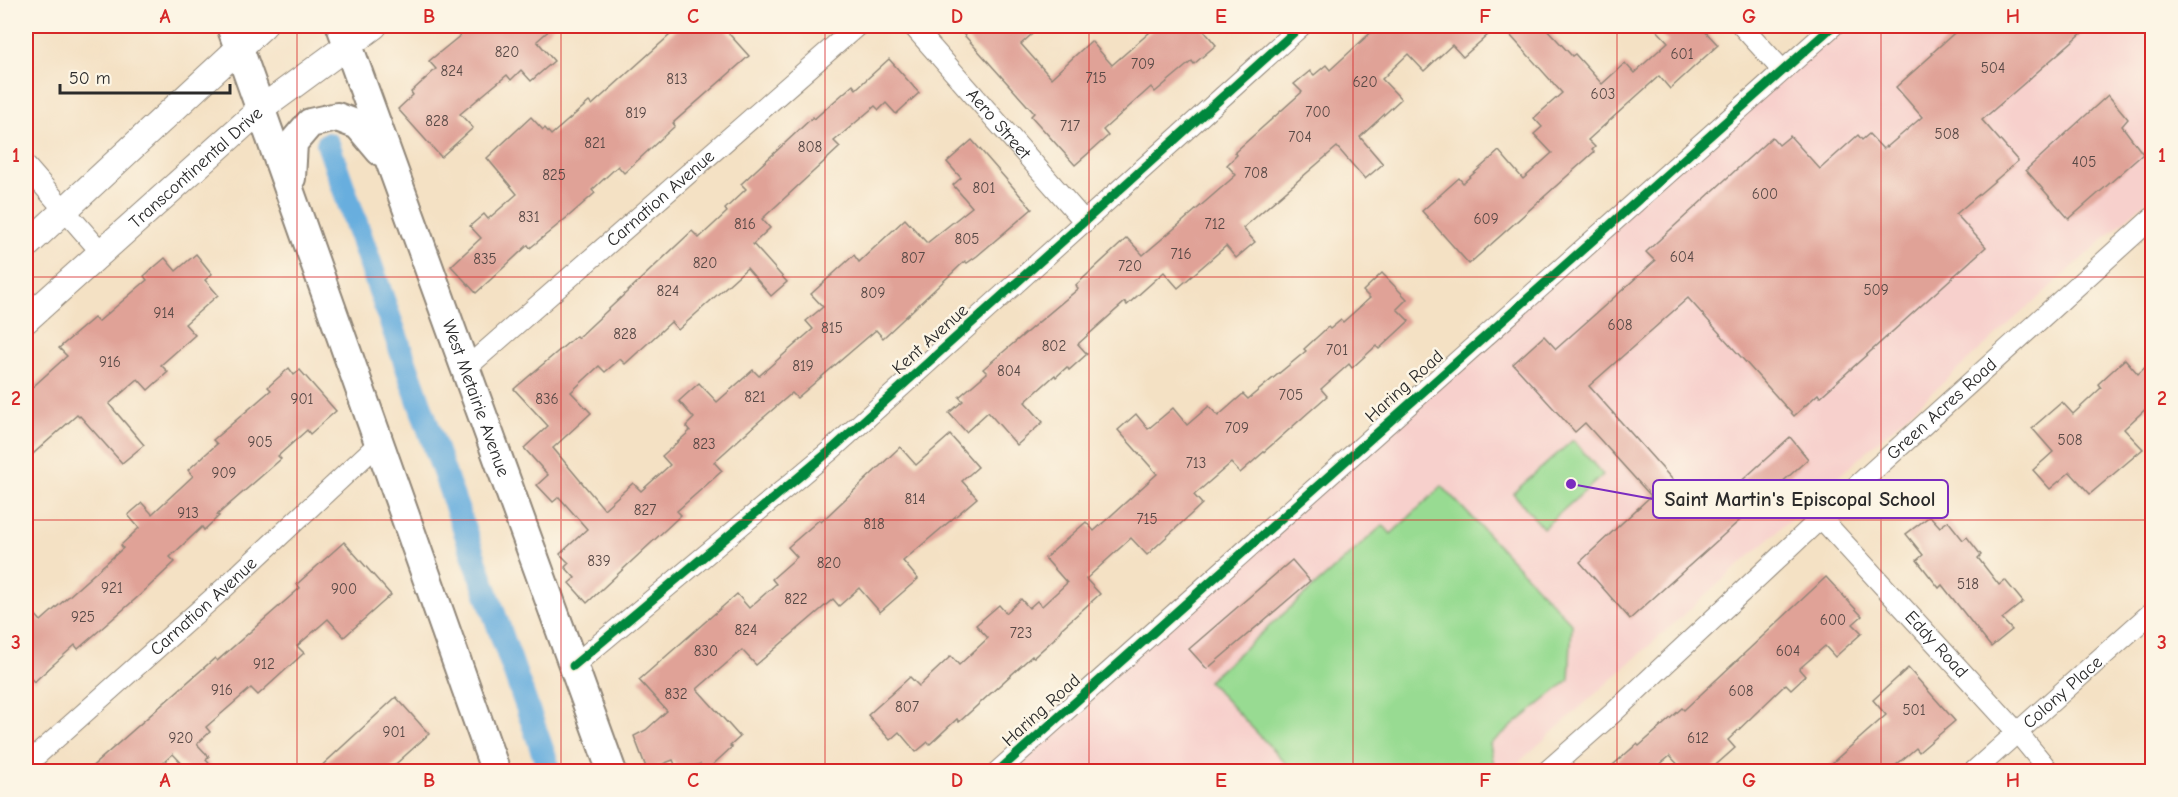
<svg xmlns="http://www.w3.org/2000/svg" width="2178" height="797" font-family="'Comic Neue',sans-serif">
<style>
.built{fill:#f7d0cc}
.green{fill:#98db92;stroke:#62835e;stroke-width:1.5}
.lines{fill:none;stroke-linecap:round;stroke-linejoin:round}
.canal{stroke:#67aede;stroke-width:24}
.building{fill:#e0a297}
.minor-casing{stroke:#908678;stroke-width:22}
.tertiary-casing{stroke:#908678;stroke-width:28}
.secondary-casing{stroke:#908678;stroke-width:32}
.minor{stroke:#fff;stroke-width:20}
.tertiary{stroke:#fff;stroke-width:26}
.secondary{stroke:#fff;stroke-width:28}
.cycleway-casing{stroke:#fcf5e5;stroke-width:13}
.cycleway{stroke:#00873e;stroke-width:9}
.grid{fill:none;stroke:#d62828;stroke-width:1.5;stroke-opacity:0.55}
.labels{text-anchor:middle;stroke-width:5;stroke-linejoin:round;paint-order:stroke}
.number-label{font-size:15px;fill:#584946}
.street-label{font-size:18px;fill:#2b2b2b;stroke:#fcf5e5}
.leader{fill:none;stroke:#7b2cbf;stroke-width:2}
.callout-dot{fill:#7b2cbf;stroke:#fcf5e5;stroke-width:2}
.callout{fill:#fcf5e5;stroke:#7b2cbf;stroke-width:2}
.callout-label{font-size:20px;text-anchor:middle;font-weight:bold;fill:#2b2b2b}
.neatline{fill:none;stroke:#d62828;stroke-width:2}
.grid-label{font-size:20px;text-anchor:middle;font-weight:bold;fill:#d62828}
</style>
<rect width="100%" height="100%" fill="#fcf5e5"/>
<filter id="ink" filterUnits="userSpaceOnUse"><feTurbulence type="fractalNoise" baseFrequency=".0167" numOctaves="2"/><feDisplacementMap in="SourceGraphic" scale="12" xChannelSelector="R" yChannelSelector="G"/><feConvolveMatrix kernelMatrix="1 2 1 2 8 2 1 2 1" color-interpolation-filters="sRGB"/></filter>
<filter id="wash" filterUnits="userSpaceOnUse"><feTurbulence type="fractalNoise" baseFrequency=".008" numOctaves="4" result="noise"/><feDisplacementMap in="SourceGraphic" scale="24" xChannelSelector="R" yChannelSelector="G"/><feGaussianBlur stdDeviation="1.35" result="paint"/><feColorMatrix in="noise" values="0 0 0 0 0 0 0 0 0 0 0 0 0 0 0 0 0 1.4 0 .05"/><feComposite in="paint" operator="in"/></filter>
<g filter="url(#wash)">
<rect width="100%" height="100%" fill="#f4e1c4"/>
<!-- built -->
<polygon class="built" points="1836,26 2152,26 2152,196 1509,771 981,772"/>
<!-- green -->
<g class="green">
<polygon points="1573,440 1603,475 1543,528 1513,493"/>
<polygon points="1442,486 1572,624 1569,680 1490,744 1495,771 1293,771 1208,681 1383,525 1391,534"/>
</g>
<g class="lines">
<!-- canal -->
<polyline class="canal" points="328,144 550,772"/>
</g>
<g id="blocks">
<!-- building -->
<g class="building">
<polygon points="472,26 554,26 537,41 554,61 531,81 521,70 511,80 507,75 460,114 473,128 441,157 398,109 413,95 411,92 436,69 429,61"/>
<polygon points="680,26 722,26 749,56 673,123 675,126 624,173 618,166 592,190 595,193 570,215 530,248 528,245 476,293 451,266 481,238 470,226 484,214 488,219 517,194 487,158 531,117 543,130 545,128 551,135 589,102 592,105"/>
<polygon points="956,26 1041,26 1021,44 1051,78 1091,41 1112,65 1157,26 1200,26 1216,45 1194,64 1192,61 1155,92 1151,87 1103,130 1108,136 1075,165 1031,116 1034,113"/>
<polygon points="1378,26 1498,26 1463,57 1452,45 1424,71 1408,54 1382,79 1401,99 1360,137 1383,164 1365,179 1337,147 1243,228 1255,242 1236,258 1226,246 1178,288 1164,272 1127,305 1125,302 1078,344 1087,354 1069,370 1067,367 1056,377 1055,375 1025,402 1043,422 1017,445 988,412 966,432 949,413 963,401 959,397 987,373 983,369 1078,289 1076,285 1127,238 1143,255 1182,222 1236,175 1227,165 1237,155 1235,152 1302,92 1294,84 1310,71 1314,75 1326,65 1330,70"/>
<polygon points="1502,26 1544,26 1572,56 1575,54 1602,84 1625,63 1634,73 1668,42 1653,26 1700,26 1718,45 1670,89 1659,76 1588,140 1595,147 1592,150 1594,152 1469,264 1422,211 1459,178 1463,183 1499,151 1523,179 1552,153 1534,134 1542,127 1534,118 1562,93"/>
<polygon points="1962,26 2090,26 1982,120 2018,161 1956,214 1986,247 1820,397 1818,394 1794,416 1688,298 1589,386 1704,515 1790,437 1808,459 1630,619 1580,562 1651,496 1585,423 1575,432 1513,364 1544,336 1556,349 1655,261 1646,252 1772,137 1779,145 1790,136 1820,169 1858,135 1862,140 1869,134 1883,149 1886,146 1887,147 1922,117 1896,87 1933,54 1932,53"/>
<polygon points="889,59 919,93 896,114 886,103 879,110 875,106 834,141 840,147 762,219 770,228 753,244 787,282 771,296 747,268 678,330 671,322 625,364 620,359 605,372 599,366 571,392 591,413 553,448 604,509 633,483 641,491 670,465 662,456 690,431 686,426 694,418 679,401 699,383 717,402 753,370 759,376 813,329 806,321 823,307 811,294 854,255 859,262 905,219 927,243 972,207 953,185 961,178 947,162 972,140 1032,209 977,256 967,263 965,261 883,338 876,330 797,398 792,393 756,424 714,462 722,471 677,511 681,515 587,603 569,583 575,578 565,567 569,563 560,554 587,529 559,497 553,502 537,485 548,475 524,448 548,426 514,389 576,336 578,338 692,231 699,238 727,212 725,209 746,189 741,184 813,117 814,119 853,85 856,89"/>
<polygon points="2108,95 2128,119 2122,126 2143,154 2069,219 2026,170"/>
<polygon points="196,254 212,274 205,280 218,295 185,324 195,335 161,365 168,372 148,390 138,379 109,404 144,445 122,463 80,416 79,417 77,415 26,460 26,393 67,356 59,348 94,318 98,322 147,280 144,276 165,258 176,271"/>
<polygon points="1382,273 1407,299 1397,309 1409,321 1379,349 1376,346 1352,368 1349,364 1321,389 1327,396 1240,473 1231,463 1194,495 1202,504 1147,555 1131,538 1086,579 1100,594 1062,628 1055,638 1034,657 1032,656 959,722 957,719 930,744 928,742 916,752 899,732 890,740 868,715 910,677 919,686 951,656 959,665 988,638 976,625 999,605 1006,613 1021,599 1029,608 1037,601 1042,606 1067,583 1045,558 1086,522 1094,531 1157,474 1118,430 1136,414 1148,429 1173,408 1187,425 1209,406 1218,416 1243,394 1248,399 1306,351 1304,349 1328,327 1330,329 1341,320 1343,322 1370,298 1363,291"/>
<polygon points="2125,359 2138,374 2152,361 2152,403 2124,429 2143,449 2090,494 2070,472 2050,489 2033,470 2053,452 2032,428 2062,402 2073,414 2101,388 2098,384"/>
<polygon points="289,368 294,375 300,370 336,411 310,434 307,430 278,456 281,459 217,515 219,516 204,530 202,527 170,557 175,562 140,595 78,649 75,645 34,682 26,673 26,604 41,621 123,548 121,545 139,528 128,515 142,503 152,514 193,476 188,470 217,444 213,440 271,390 268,387"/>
<polygon points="950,435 978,467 962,481 977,498 903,561 918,579 880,612 859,588 839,606 833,599 756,665 742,650 697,689 740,737 730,746 732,747 706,771 700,764 678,771 673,760 647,770 634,736 646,730 667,711 639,680 737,594 749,608 776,584 772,579 797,557 788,547 819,520 821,522 900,447 916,465"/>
<polygon points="1930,516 1940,527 1948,521 1963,540 1967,537 1981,555 1978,558 1999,585 2005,580 2023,602 2002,619 2012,630 1991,647 1942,585 1939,588 1917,560 1923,555 1906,534"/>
<polygon points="344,542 391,595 344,637 328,619 297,646 304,653 258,695 251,688 206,727 210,732 197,744 209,757 206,760 216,771 189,771 173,754 154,771 87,771 215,658 217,661 300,588 297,584"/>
<polygon points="1292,560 1310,581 1207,669 1189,649"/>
<polygon points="1826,577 1862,616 1853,624 1862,633 1835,657 1825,646 1799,669 1805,676 1791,689 1786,684 1728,740 1735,748 1709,771 1684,771 1670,756 1652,771 1606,771 1637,744 1639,746 1682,708 1684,710"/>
<polygon points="1908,668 1955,721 1919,752 1916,748 1889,771 1823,771 1886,715 1873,700"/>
<polygon points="396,697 429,734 388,771 316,771"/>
</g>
</g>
</g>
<g filter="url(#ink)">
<use href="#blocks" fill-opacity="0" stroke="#908678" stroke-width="1.5"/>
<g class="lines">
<defs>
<g id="minor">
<path id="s1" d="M913 26 1085 222"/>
<polyline points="1742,26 1782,70"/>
<polyline points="26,166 101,252"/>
<path id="s2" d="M464 370 857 26"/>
<path id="s3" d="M1821 518 2017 732 2050 772"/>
<polyline points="573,666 831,450 1301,26"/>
<path id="s4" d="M26 765 222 590 379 443"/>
<polyline points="997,772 1833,26"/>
<path id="s5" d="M1546 772 1614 712 1821 518 2152 218"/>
<path id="s6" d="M1973 772 2152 612"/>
</g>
<g id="tertiary">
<polyline points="26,246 263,26"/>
<path id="s7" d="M26 320 261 109 374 26"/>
</g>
<g id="secondary">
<polyline points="231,26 496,772"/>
<path id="s8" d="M341 26 612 772"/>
<polyline points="291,178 293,143 310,123 337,117 358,125 380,151"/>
</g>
</defs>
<!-- minor casing -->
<use href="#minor" class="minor-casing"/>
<!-- tertiary casing -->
<use href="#tertiary" class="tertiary-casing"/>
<!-- secondary casing -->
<use href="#secondary" class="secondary-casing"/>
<!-- minor -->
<use href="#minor" class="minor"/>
<!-- tertiary -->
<use href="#tertiary" class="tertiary"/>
<!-- secondary -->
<use href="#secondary" class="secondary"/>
<defs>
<g id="cycleway">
<polyline points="573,666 831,450 1301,26"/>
<polyline points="997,772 1833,26"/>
</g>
</defs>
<!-- cycleway casing -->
<use href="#cycleway" class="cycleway-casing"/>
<!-- cycleway -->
<use href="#cycleway" class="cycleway"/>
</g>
</g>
<!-- grid -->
<path class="grid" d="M297 26V772M561 26V772M825 26V772M1089 26V772M1353 26V772M1617 26V772M1881 26V772M26 277H2152M26 520H2152"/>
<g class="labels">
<!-- number labels -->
<g class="number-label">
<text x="507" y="57">820</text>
<text x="1682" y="59">601</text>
<text x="1143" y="69">709</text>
<text x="1993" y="73">504</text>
<text x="452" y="76">824</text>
<text x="1096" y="83">715</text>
<text x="677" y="84">813</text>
<text x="1365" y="87">620</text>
<text x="1603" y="99">603</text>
<text x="1318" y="117">700</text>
<text x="636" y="118">819</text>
<text x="437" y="126">828</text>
<text x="1070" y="131">717</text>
<text x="1947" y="139">508</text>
<text x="1300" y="142">704</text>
<text x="595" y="148">821</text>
<text x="810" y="152">808</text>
<text x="2084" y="167">405</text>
<text x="1256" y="178">708</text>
<text x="554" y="180">825</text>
<text x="984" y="193">801</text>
<text x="1765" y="199">600</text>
<text x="529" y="222">831</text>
<text x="1486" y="224">609</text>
<text x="745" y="229">816</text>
<text x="1215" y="229">712</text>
<text x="967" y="244">805</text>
<text x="1181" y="259">716</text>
<text x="1682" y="262">604</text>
<text x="913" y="263">807</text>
<text x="485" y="264">835</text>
<text x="705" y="268">820</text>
<text x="1130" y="271">720</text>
<text x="1876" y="295">509</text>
<text x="668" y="296">824</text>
<text x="873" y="298">809</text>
<text x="164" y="318">914</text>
<text x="1620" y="330">608</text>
<text x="832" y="333">815</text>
<text x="625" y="339">828</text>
<text x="1054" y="351">802</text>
<text x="1337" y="355">701</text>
<text x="110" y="367">916</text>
<text x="803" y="371">819</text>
<text x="1009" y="376">804</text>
<text x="1291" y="400">705</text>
<text x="755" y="402">821</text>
<text x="302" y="404">901</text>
<text x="547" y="404">836</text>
<text x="1237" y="433">709</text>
<text x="2070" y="445">508</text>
<text x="260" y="447">905</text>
<text x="704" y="449">823</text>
<text x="1196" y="468">713</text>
<text x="224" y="478">909</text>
<text x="915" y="504">814</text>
<text x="645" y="515">827</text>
<text x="188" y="518">913</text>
<text x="1147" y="524">715</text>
<text x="874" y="529">818</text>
<text x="599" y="566">839</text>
<text x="829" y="568">820</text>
<text x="1968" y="589">518</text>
<text x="112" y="593">921</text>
<text x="344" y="594">900</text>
<text x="796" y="604">822</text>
<text x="83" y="622">925</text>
<text x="1833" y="625">600</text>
<text x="746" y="635">824</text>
<text x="1021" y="638">723</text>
<text x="706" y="656">830</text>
<text x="1788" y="656">604</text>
<text x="264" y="669">912</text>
<text x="222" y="695">916</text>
<text x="1741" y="696">608</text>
<text x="676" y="699">832</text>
<text x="907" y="712">807</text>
<text x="1914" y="715">501</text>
<text x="394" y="737">901</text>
<text x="181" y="743">920</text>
<text x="1698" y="743">612</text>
</g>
<!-- street labels -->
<g class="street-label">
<text dy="6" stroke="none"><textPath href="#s1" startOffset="130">Aero Street</textPath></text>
<text dy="6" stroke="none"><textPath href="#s7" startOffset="228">Transcontinental Drive</textPath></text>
<text dy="6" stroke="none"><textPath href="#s2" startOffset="261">Carnation Avenue</textPath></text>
<text transform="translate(930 339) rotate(-42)" y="6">Kent Avenue</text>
<text transform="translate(1404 386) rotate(-42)" y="6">Haring Road</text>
<text dy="6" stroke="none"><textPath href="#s8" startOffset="396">West Metairie Avenue</textPath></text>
<text dy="6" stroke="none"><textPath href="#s5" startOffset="537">Green Acres Road</textPath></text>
<text dy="6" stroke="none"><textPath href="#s4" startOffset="238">Carnation Avenue</textPath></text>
<text dy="6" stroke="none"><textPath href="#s3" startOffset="171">Eddy Road</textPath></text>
<text dy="6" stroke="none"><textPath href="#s6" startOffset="120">Colony Place</textPath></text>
<text transform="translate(1041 710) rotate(-42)" y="6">Haring Road</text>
</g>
</g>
<!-- callouts -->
<path class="leader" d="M1571 484L1653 499"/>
<circle class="callout-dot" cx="1571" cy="484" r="6"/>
<rect class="callout" x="1653" y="480" width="295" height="38" rx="6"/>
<g class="callout-label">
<text x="1800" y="506">Saint Martin's Episcopal School</text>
</g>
<!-- margin -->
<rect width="2178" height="797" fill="none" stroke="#fcf5e5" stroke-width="66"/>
<!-- scale -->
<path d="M60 84v9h170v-9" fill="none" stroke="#2b2b2b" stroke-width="3"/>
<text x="69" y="84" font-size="18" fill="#2b2b2b" stroke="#fcf5e5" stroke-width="4.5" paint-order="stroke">50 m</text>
<rect x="33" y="33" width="2112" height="731" class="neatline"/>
<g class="grid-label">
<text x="165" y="23">A</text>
<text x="429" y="23">B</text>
<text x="693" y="23">C</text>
<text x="957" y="23">D</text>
<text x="1221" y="23">E</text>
<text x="1485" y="23">F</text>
<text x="1749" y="23">G</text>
<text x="2013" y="23">H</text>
<text x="16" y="162">1</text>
<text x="2162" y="162">1</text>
<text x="16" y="405">2</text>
<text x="2162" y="405">2</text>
<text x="16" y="649">3</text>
<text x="2162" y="649">3</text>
<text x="165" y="787">A</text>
<text x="429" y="787">B</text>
<text x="693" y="787">C</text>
<text x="957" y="787">D</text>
<text x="1221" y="787">E</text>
<text x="1485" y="787">F</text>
<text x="1749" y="787">G</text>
<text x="2013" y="787">H</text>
</g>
</svg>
